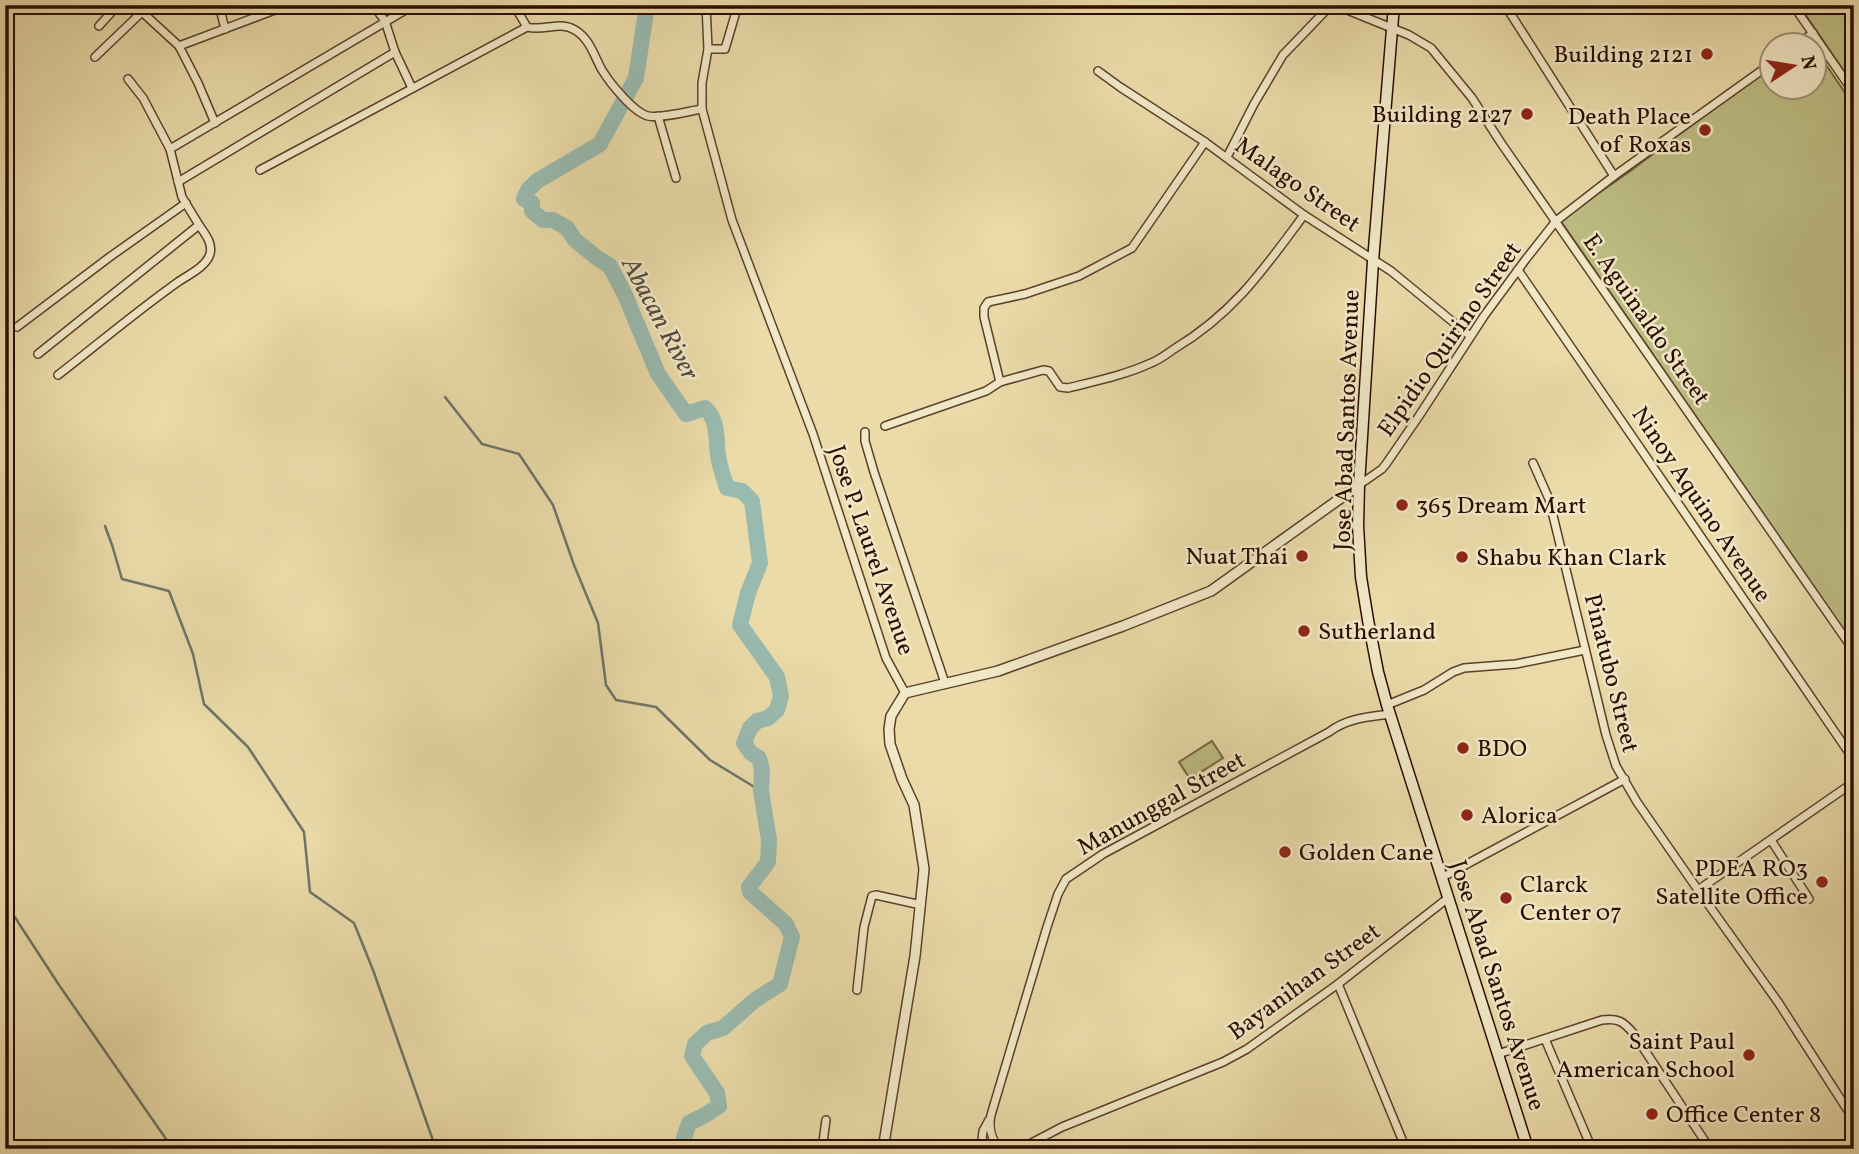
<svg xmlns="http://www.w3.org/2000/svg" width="1859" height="1154" font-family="Vollkorn,serif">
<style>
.green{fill:#bdbe83;stroke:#746642;stroke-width:2}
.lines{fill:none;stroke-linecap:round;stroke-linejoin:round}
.stream{stroke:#6d7569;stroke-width:2.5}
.river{stroke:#99baaf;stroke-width:16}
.minor-casing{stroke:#5b402a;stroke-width:10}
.tertiary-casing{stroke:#5b402a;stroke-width:12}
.secondary-casing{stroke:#2b0d00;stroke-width:13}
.minor{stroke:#f1e8c7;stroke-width:7}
.tertiary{stroke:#f1e8c7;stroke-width:9}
.secondary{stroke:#f1e8c7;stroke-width:10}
.poi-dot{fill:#8f2418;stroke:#f1e8c7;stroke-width:2.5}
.labels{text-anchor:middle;stroke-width:5;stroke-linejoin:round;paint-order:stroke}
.poi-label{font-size:24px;fill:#2b0d00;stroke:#f1e8c7;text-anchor:start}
.street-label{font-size:24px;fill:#2b0d00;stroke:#f1e8c7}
.water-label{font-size:26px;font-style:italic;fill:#524a3d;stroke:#f1e8c7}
</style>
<rect width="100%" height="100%" fill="#eadba9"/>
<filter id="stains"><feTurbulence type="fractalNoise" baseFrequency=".00286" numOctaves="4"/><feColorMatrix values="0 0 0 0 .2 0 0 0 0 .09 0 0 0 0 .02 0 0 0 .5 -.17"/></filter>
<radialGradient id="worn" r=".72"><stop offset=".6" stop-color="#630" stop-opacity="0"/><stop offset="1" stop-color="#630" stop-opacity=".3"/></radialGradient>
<!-- green -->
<g class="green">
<polygon points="1799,5 1854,5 1854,86"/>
<polygon points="1814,47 1854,106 1854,645 1560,220 1629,172 1771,66 1772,88 1814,88"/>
<polygon points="1212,741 1223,758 1190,779 1179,762"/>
</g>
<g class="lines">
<!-- stream -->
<g class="stream">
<polyline points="445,397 482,444 519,454 553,505 574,565 598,623 606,685 616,700 656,707 710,760 761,791"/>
<polyline points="105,526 112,545 122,579 169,591 193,654 204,704 248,747 304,832 310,892 354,923 373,970 436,1149"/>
<polyline points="5,746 5,749"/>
<polyline points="5,902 59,985 173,1149"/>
</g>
<!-- river -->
<path class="river" d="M647 5 636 78 600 144 537 181 528 190 524 199 532 203V211L543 220H553L567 228 575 240 596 257 610 266 625 295 658 374 686 414 705 408C720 421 715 444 719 461 721 470 724 479 727 488L742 491 752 501 760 563 748 593 740 625 777 677 781 696 777 710 768 718 757 721 750 728 744 743 751 753 759 758 762 770 761 791 769 840 768 862 749 887 750 892 786 924 792 937 780 984 755 1000 723 1028 707 1033 695 1044 692 1056 717 1093 719 1106 705 1115 689 1123 684 1138V1149"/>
<defs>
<g id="minor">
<polyline points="131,5 142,12 179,46 288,5"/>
<polyline points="219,5 225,29"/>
<polyline points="373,5 385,21 395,52 412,88"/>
<path d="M514 5 527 27C544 32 559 20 575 30 590 39 594 56 602 70 610 83 633 112 648 116 659 119 689 111 702 109"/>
<polyline points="706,5 708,49 702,83 702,109 732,220 813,434 886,658 905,693"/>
<polyline points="1335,5 1409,35 1431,48 1472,98 1501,143 1854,651"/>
<polyline points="1505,5 1614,176"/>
<polyline points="1793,5 1854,93"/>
<polyline points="99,26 118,5"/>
<polyline points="179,46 198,83 215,123"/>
<polyline points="1795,46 1813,33"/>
<polyline points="708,49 725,49 738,5"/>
<polyline points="95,57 142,12"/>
<polyline points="1098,71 1120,87 1205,142 1304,215 1391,271 1470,336"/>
<polyline points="658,116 676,178"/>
<path d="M1205 142 1132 248 1079 276 1025 294 988 302 984 308V317L1000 382 1043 370 1049 371 1060 387 1068 388C1096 381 1125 375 1151 363 1159 360 1167 354 1174 349 1234 313 1264 269 1304 215"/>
<polyline points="170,149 414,5"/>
<polyline points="1227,157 1254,104 1283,55 1331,5"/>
<polyline points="260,170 527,27"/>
<polyline points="178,182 395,52"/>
<polyline points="1518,270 1854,760"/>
<polyline points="17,327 111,256 186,203"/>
<polyline points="38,354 199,225 182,197 170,149 143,98 128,79"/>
<path d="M58 375C98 344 137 311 178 282 188 275 206 267 210 254 213 243 205 234 199 225"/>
<polyline points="885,426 986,391 1000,382"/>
<polyline points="865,432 865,441 874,472 945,683"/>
<polyline points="1533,463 1549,499 1606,735 1616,766 1637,802 1698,890 1778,1002 1854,1120"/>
<polyline points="1359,485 1382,469 1386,464 1419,416 1484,316 1526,259 1556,221 1614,176 1772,63"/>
<polyline points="1387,705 1424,690 1453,672 1464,668 1516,664 1585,650"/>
<polyline points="1771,840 1809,899"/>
<polyline points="1441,878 1625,779"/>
<polyline points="1698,890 1854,782"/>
<polyline points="1338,984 1406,1149"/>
<polyline points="857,990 864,927 872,896 876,895 921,905"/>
<polyline points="1545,1039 1592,1149"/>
<path d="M1498 1054 1602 1020C1618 1018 1623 1021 1634 1034L1710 1149"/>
<polyline points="822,1149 826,1120"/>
<polyline points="981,1149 983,1131 989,1120"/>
<path d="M999 1149C991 1138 988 1128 991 1115L1047 927 1058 894 1066 879 1103 854 1329 732C1347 718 1368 717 1390 714"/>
<polyline points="1020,1149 1062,1127 1223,1062 1247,1049 1338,984 1448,898"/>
</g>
<polyline id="tertiary" points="883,1149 915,956 924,869 914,805 902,779 890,744 889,729 891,716 905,693 998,671 1123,626 1211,591 1359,485"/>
<polyline id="secondary" points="1394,5 1373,261 1359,485 1358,526 1361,577 1368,620 1378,672 1387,705 1528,1149"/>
</defs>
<!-- minor casing -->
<use href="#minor" class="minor-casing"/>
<!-- tertiary casing -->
<use href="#tertiary" class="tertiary-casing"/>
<!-- secondary casing -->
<use href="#secondary" class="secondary-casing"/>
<!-- minor -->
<use href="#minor" class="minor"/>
<!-- tertiary -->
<use href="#tertiary" class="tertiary"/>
<!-- secondary -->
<use href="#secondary" class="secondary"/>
</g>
<!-- markers -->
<g class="poi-dot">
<circle cx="1707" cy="54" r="7"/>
<circle cx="1527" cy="114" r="7"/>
<circle cx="1705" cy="130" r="7"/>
<circle cx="1402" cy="505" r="7"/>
<circle cx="1302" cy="556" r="7"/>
<circle cx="1462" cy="557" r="7"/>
<circle cx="1304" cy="631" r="7"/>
<circle cx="1463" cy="748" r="7"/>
<circle cx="1467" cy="815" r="7"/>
<circle cx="1285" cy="852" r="7"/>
<circle cx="1822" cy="882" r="7"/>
<circle cx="1506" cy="898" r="7"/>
<circle cx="1749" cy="1055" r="7"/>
<circle cx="1652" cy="1114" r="7"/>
</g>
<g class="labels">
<!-- poi labels -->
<g class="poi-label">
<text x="1693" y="62" text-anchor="end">Building 2121</text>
<text x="1513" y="122" text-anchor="end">Building 2127</text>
<text x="1691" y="124" text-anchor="end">Death Place<tspan x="1691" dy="28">of Roxas</tspan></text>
<text x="1416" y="513">365 Dream Mart</text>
<text x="1288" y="564" text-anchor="end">Nuat Thai</text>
<text x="1476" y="565">Shabu Khan Clark</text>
<text x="1318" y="639">Sutherland</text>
<text x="1477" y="756">BDO</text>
<text x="1481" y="823">Alorica</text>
<text x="1299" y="860">Golden Cane</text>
<text x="1808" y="876" text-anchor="end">PDEA RO3<tspan x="1808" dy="28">Satellite Office</tspan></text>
<text x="1520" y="892">Clarck<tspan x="1520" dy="28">Center 07</tspan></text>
<text x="1735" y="1049" text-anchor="end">Saint Paul<tspan x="1735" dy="28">American School</tspan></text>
<text x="1666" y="1122">Office Center 8</text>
</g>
<!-- street labels -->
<g class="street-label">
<text transform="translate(1298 184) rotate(35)" y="8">Malago Street</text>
<text transform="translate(1647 319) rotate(55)" y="8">E. Aguinaldo Street</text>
<text transform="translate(1449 339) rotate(-55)" y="8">Elpidio Quirino Street</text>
<text transform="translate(1346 420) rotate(-88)" y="8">Jose Abad Santos Avenue</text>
<text transform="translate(1702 504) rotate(56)" y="8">Ninoy Aquino Avenue</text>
<text transform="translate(872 550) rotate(71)" y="8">Jose P. Laurel Avenue</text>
<text transform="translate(1612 673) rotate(76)" y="8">Pinatubo Street</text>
<text transform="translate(1161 803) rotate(-29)" y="8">Manunggal Street</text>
<text transform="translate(1304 981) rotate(-36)" y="8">Bayanihan Street</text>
<text transform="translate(1498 985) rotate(72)" y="8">Jose Abad Santos Avenue</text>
</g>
<!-- water labels -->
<g class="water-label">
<text transform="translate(661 318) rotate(62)" y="9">Abacan River</text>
</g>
</g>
<!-- margin -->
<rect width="1859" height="1154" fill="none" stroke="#eadba9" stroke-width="28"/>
<rect x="7" y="7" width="1845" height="1140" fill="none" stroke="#2b0d00" stroke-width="3.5"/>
<rect x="14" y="14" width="1831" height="1126" fill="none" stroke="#2b0d00" stroke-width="2"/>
<!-- north arrow -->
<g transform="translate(1793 66) rotate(78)"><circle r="33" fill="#f1e8c7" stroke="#a29077" stroke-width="2"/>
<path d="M0-5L12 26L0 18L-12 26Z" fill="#8f2418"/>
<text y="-10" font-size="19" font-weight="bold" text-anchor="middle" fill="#2b0d00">N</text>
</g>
<rect width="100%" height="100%" filter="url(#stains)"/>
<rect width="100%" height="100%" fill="url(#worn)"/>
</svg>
